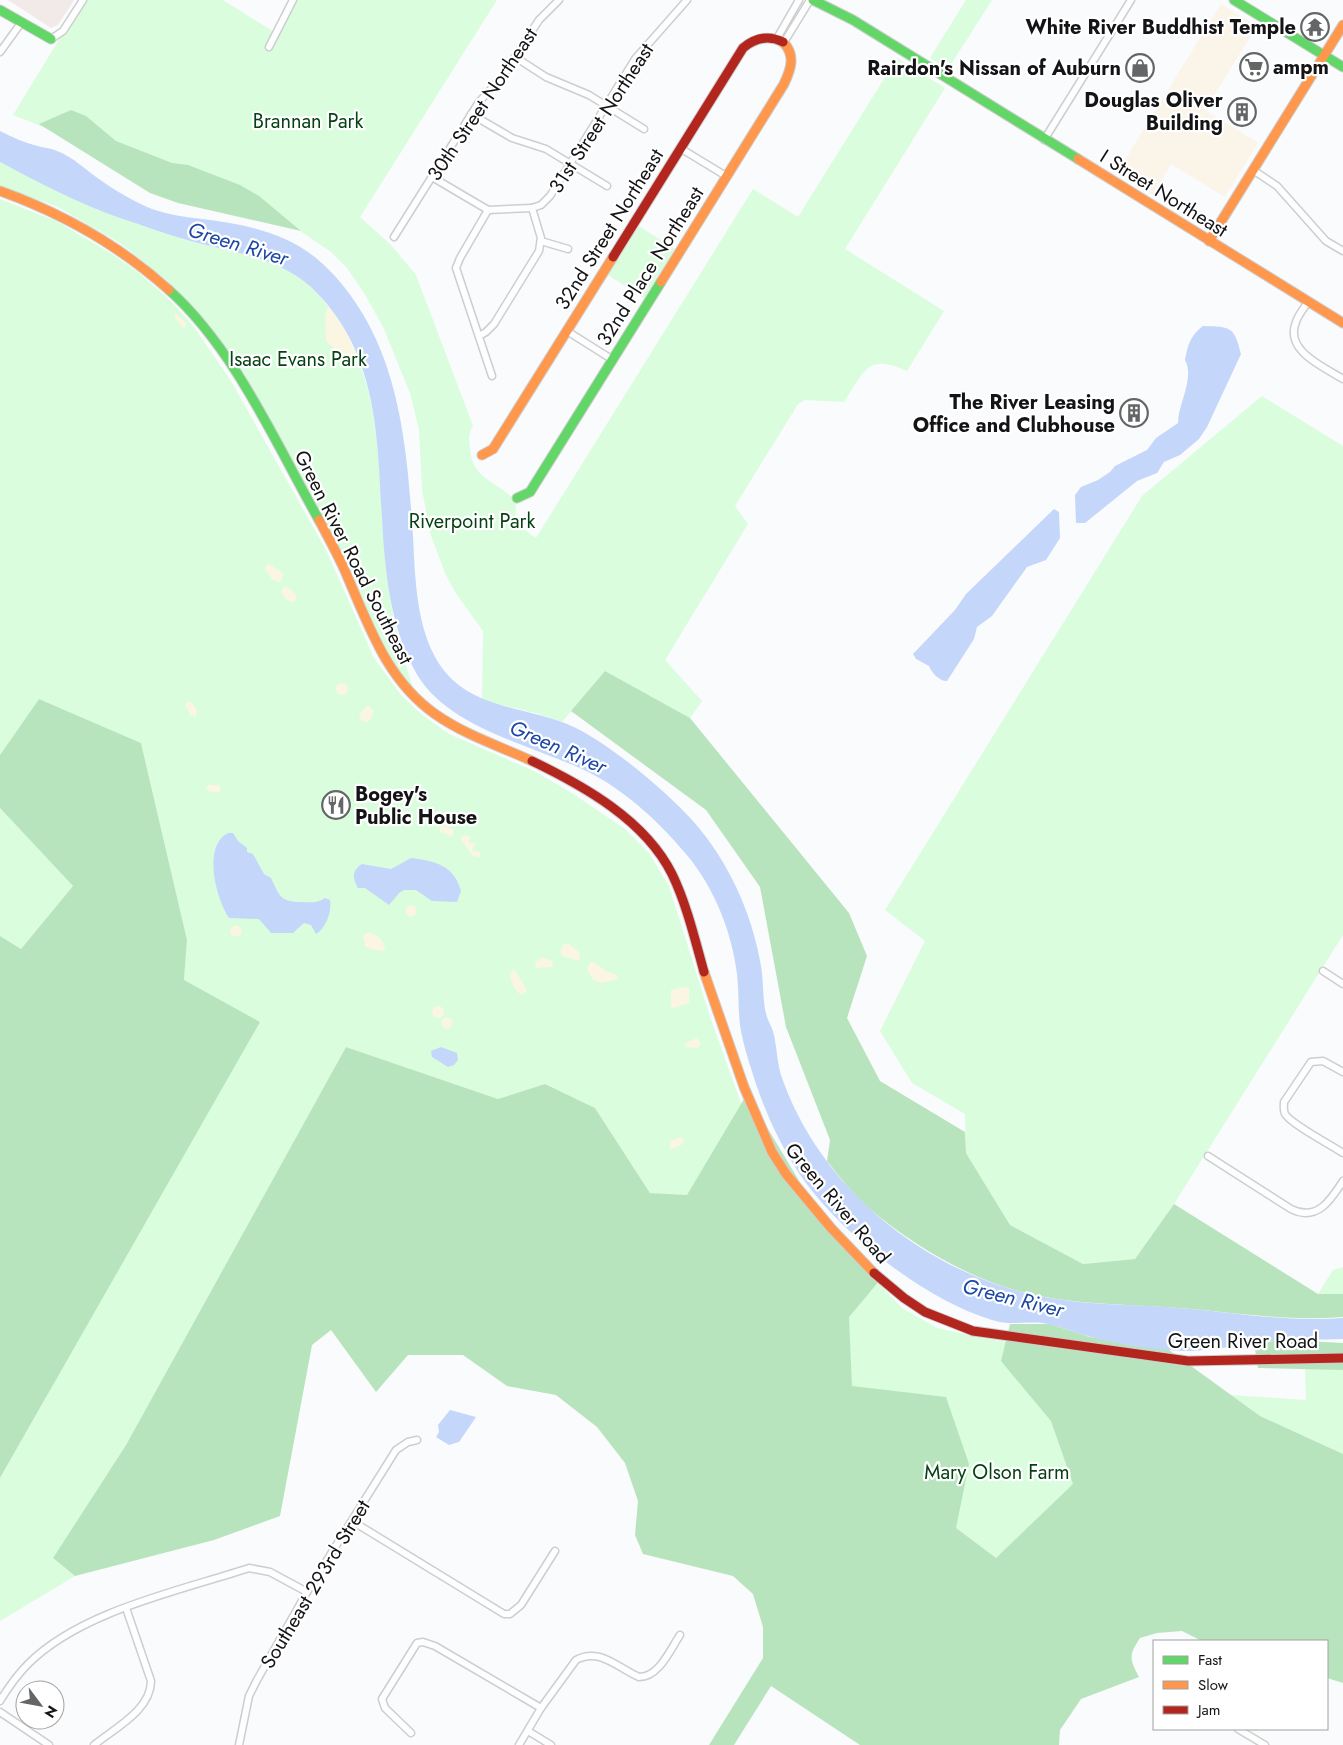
<svg xmlns="http://www.w3.org/2000/svg" width="1343" height="1745" font-family="Jost,sans-serif">
<style>
.industrial{fill:#fbf4e9}
.education{fill:#f2eae9}
.green{fill:#dafddd}
.forest{fill:#b8e4bd}
.sand{fill:#fbf6e1}
.water{fill:#c4d7fb}
.lines{fill:none;stroke-linecap:round;stroke-linejoin:round}
.street-casing{stroke:#cdcecf;stroke-width:9}
.fast-casing{stroke:#cdcecf;stroke-width:11}
.slow-casing{stroke:#cdcecf;stroke-width:11}
.jam-casing{stroke:#cdcecf;stroke-width:11}
.street{stroke:#fefeff;stroke-width:6}
.fast{stroke:#63d668;stroke-width:9}
.slow{stroke:#ff974d;stroke-width:9}
.jam{stroke:#b3261e;stroke-width:9}
.labels{text-anchor:middle;stroke-width:4.5;stroke-linejoin:round;paint-order:stroke}
.poi-label{font-size:20px;font-weight:bold;fill:#141416;stroke:#fff;text-anchor:end}
.street-label{font-size:20px;fill:#141416;stroke:#fff}
.park-label{font-size:20px;fill:#064114;stroke:#fff}
.water-label{font-size:21px;font-style:italic;fill:#1c48a4;stroke:#fff}
</style>
<rect width="100%" height="100%" fill="#fafbfc"/>
<!-- industrial -->
<polygon class="industrial" points="1221,4 1257,26 1205,110 1258,143 1225,197 1171,164 1153,195 1117,173"/>
<!-- education -->
<polygon class="education" points="8,0 74,0 58,25 51,28"/>
<!-- green -->
<g class="green">
<path d="M83 0H223L274 32 292 0H497L360 217 391 245 416 275 473 426C468 434 469 439 470 448 472 481 499 481 516 502L515 523 536 538 753 189 798 217 897 58 945 88 845 249 944 311 907 371C867 353 865 370 844 402L805 400 798 404 735 506 748 524 665 660 702 701 690 718 605 671 562 722 539 714 482 700 483 631 455 592 445 573 430 533 422 489 419 430 410 393 384 329 366 296 347 268 331 252 290 224 13 115Z"/>
<polygon points="966,0 992,0 948,69 930,58"/>
<path d="M0 162C59 193 119 220 183 239 216 249 252 253 283 267 302 276 318 293 331 310 387 386 377 478 386 567 390 608 400 651 414 690L398 670 380 640 347 562 244 373 210 325 165 279 120 243 58 207 0 186Z"/>
<polygon points="0,199 56,221 112,254 139,273 171,301 194,327 231,381 326,550 374,658 401,695 421,714 449,734 534,771 572,793 625,829 649,853 669,886 710,1017 741,1103 769,1168 902,1308 937,1328 982,1338 1177,1369 1040,1649 687,1195 650,1193 595,1108 545,1084 498,1099 346,1047 126,1445 53,1558 75,1576 0,1621 0,1478 47,1396 184,980 187,940 141,743 39,699 0,755"/>
<polygon points="639,226 675,249 644,298 608,275"/>
<polygon points="1262,396 1343,446 1343,935 1174,1204 1135,1259 1083,1264 1010,1225 966,1153 965,1114 912,1083 880,1031 925,941 885,910 1142,496"/>
<polygon points="0,808 73,886 21,949 0,936"/>
<polygon points="1343,1267 1343,1294 1318,1294 1333,1270"/>
<polygon points="1305,1368 1343,1370 1343,1454 1260,1416 1231,1395 1306,1400"/>
</g>
<!-- forest -->
<g class="forest">
<polygon points="71,110 86,116 116,141 172,163 188,165 240,185 259,196 301,231 178,203 150,193 39,124"/>
<path d="M605 671 690 718 849 913 867 956 847 1018 880 1081 965 1132 966 1153 1010 1225 1083 1264 1135 1259 1174 1204 1318 1294H1343V1317C1291 1321 1243 1314 1192 1309 1137 1304 1080 1306 1026 1293 969 1279 914 1246 870 1209 854 1196 840 1177 827 1161L830 1140 786 1027 760 887 706 810 571 711Z"/>
<polygon points="39,699 141,743 187,940 184,980 260,1022 0,1478 0,936 21,949 73,886 0,808 0,755"/>
<path d="M346 1047 498 1099 545 1084 595 1108 650 1193 687 1195 747 1094 819 1214 880 1280 849 1317 852 1386 946 1397 969 1464 956 1528 996 1558 1073 1484 1051 1421 1001 1361 1010 1324H1050L1090 1337 1169 1350 1260 1416 1343 1454V1683L1327 1678V1641H1202L1182 1631 1157 1633 1140 1638C1129 1655 1129 1658 1139 1677L1081 1699 1060 1730 1059 1745H860L771 1686 734 1745H709L763 1658V1627L753 1594 733 1576 643 1554 635 1535 638 1501 625 1463 597 1427 556 1395 507 1386 463 1355H408L376 1392 331 1330 312 1345 280 1516 214 1540 75 1576 53 1558 126 1445Z"/>
<polygon points="1286,1340 1343,1343 1343,1370 1258,1368 1254,1343"/>
</g>
<!-- sand -->
<g class="sand">
<polygon points="328,305 345,330 358,358 340,354 326,341 325,317"/>
<polygon points="176,314 186,323 186,327 183,328 174,317"/>
<polygon points="268,563 284,574 280,583 272,579 265,569"/>
<path d="M285 586 294 592 297 597 294 602C287 602 282 597 282 590Z"/>
<circle cx="342" cy="689" r="6"/>
<polygon points="188,702 192,703 197,710 196,717 191,716 185,705"/>
<polygon points="368,705 374,711 370,720 366,722 361,720 359,714"/>
<polygon points="208,785 219,785 221,790 219,792 210,792 206,788"/>
<polygon points="445,826 454,830 452,837 440,832 440,827"/>
<polygon points="466,835 471,837 468,843 476,843 472,850 480,852 480,857 473,856 461,840 461,837"/>
<circle cx="411" cy="911" r="5.5"/>
<circle cx="236" cy="931" r="5.5"/>
<path d="M368 932C375 933 385 941 385 949L384 951 370 949 365 946 363 936Z"/>
<polygon points="564,944 569,944 580,953 579,961 562,956 560,951"/>
<polygon points="542,957 552,961 553,967 536,968 535,962"/>
<polygon points="594,962 606,971 617,975 618,979 602,983 593,980 587,969 590,963"/>
<path d="M514 969 527 990 522 995C514 991 511 982 510 974Z"/>
<polygon points="684,987 689,988 689,1003 674,1008 671,1006 671,990"/>
<circle cx="438" cy="1012" r="6"/>
<circle cx="447" cy="1023" r="5.5"/>
<polygon points="697,1038 701,1043 698,1048 685,1047 685,1043"/>
<polygon points="681,1137 684,1139 683,1144 670,1150 670,1141"/>
</g>
<!-- water -->
<g class="water">
<path d="M0 131C12 137 25 143 38 146 47 149 48 147 57 151 73 157 86 170 99 179 116 191 133 201 152 209 169 215 185 217 202 219 250 225 295 234 330 271 399 342 407 443 413 536 415 575 416 620 434 655 463 711 523 704 574 727 611 745 665 790 693 821 729 862 752 913 761 966 764 982 762 1001 767 1017 769 1023 773 1029 774 1035 777 1049 777 1061 781 1075 820 1190 931 1278 1050 1298 1096 1306 1144 1304 1191 1309 1242 1314 1292 1322 1343 1318V1339C1319 1340 1295 1339 1272 1341 1245 1343 1219 1350 1191 1351 1158 1351 1123 1345 1091 1337 1078 1334 1065 1328 1052 1325 1032 1319 1012 1327 992 1320 926 1300 847 1238 806 1183 784 1153 768 1119 756 1084 750 1065 743 1045 740 1025 738 1008 739 991 737 974 732 932 714 887 686 854 661 824 629 794 594 775 537 745 445 730 414 669 352 552 417 396 317 293 283 257 233 253 187 240 165 234 142 225 120 218 78 203 39 183 0 162Z"/>
<path d="M1203 326C1231 327 1234 326 1241 354L1207 427 1199 439 1180 455 1164 462 1157 473 1137 481 1085 523H1076L1075 495 1081 487 1098 480 1110 472 1115 466 1147 450 1156 438 1178 423C1178 404 1195 378 1185 360 1188 345 1190 336 1203 326Z"/>
<path d="M1054 509 1059 512 1060 538 1046 560 1027 567 992 616 977 627 974 639 947 681C939 681 932 673 929 666L916 659 913 654 955 610 966 594Z"/>
<path d="M228 833H233L238 841 247 848V852L253 854 264 874 271 878C279 894 279 901 298 902 310 902 315 904 325 898L330 900C332 912 326 928 316 934L311 925 304 923 293 933H271L259 919 229 918C216 898 202 846 228 833Z"/>
<path d="M411 858C435 861 454 865 461 891L457 902 432 901 416 890H404L399 893 389 905 365 888H358C352 878 352 870 362 864L391 869Z"/>
<polygon points="441,1047 457,1053 458,1060 454,1065 448,1067 432,1057 431,1051"/>
<polygon points="450,1410 476,1417 459,1442 449,1445 436,1437 439,1432 438,1425"/>
</g>
<g class="lines">
<defs>
<g id="street">
<polyline points="51,39 63,31 83,0"/>
<polyline points="776,40 799,0"/>
<polyline points="783,44 810,0"/>
<polyline points="269,47 293,0"/>
<polyline points="0,52 21,23"/>
<polyline points="515,57 546,77 589,95 644,129"/>
<polyline points="471,114 512,138 546,149 607,186"/>
<polyline points="1044,140 1131,0"/>
<polyline points="680,148 726,176"/>
<polyline points="1253,170 1277,186 1326,241 1343,251"/>
<polyline points="432,177 488,210 532,208"/>
<polyline points="488,210 460,258 456,268 492,376"/>
<polyline points="394,237 479,102 502,77 539,20 559,0"/>
<polyline points="541,241 568,249"/>
<path d="M1308 302C1304 308 1298 315 1296 322 1284 351 1324 367 1343 379"/>
<polyline points="567,331 613,360"/>
<polyline points="479,336 486,332 494,324 539,251 541,238 532,208 541,205 550,196 635,59 687,0"/>
<polyline points="1323,971 1343,984"/>
<path d="M1343 1072 1323 1061 1311 1062 1284 1102C1284 1106 1283 1110 1285 1114 1291 1124 1331 1145 1343 1153"/>
<path d="M1208 1156 1291 1209C1317 1222 1331 1200 1343 1181"/>
<polyline points="352,1521 504,1614 510,1614 521,1605 555,1551"/>
<path d="M0 1701C8 1688 17 1675 28 1664 81 1611 179 1591 249 1568L270 1572 307 1592"/>
<polyline points="0,1712 49,1745"/>
<polyline points="1238,1729 1265,1745"/>
<polyline points="528,1731 551,1745"/>
<polyline points="411,1733 385,1708 382,1699 417,1643 423,1642 435,1646 541,1708"/>
<path d="M94 1745C115 1728 151 1710 151 1681L126 1608"/>
<polyline points="239,1745 249,1696 257,1680 307,1592 396,1450 408,1442 417,1440"/>
<path d="M519 1745 541 1708 576 1660C599 1647 618 1668 639 1677 659 1677 670 1650 680 1635"/>
</g>
<g id="fast">
<polyline points="813,0 853,20 1078,159"/>
<polyline points="1234,0 1343,67"/>
<polyline points="0,10 51,39"/>
<path d="M169 290C235 349 276 444 319 520"/>
<polyline points="517,498 530,492 661,282"/>
</g>
<g id="slow">
<polyline points="1078,159 1343,323"/>
<path d="M0 191C64 214 119 245 169 290"/>
<polyline points="1209,241 1343,25"/>
<path d="M661 282 784 84C791 69 796 55 783 42"/>
<polyline points="482,455 493,449 613,257"/>
<path d="M319 520C329 539 340 558 348 578 370 629 388 681 435 714 465 735 499 746 532 761"/>
<polyline points="704,972 744,1087 772,1152 786,1174 831,1228 874,1273"/>
</g>
<g id="jam">
<path d="M613 257 743 48C755 38 769 35 783 42"/>
<path d="M532 761C584 786 645 820 672 874 687 905 695 940 704 972"/>
<polyline points="874,1273 904,1298 925,1312 973,1331 1188,1361 1343,1358"/>
</g>
</defs>
<!-- street casing -->
<use href="#street" class="street-casing"/>
<!-- fast casing -->
<use href="#fast" class="fast-casing"/>
<!-- slow casing -->
<use href="#slow" class="slow-casing"/>
<!-- jam casing -->
<use href="#jam" class="jam-casing"/>
<!-- street -->
<use href="#street" class="street"/>
<!-- fast -->
<use href="#fast" class="fast"/>
<!-- slow -->
<use href="#slow" class="slow"/>
<!-- jam -->
<use href="#jam" class="jam"/>
</g>
<!-- icons -->
<defs>
<symbol id="temple-ring" viewBox="-11 -11 22 22"><circle r="9.5" fill="#fff" stroke="#646566" stroke-width="1.5"/><path d="M0-6L5-2H3V0L6.5 2.5H4V6H1.5V3h-3V6H-4V2.5H-6.5L-3 0V-2H-5Z" fill="#646566"/></symbol>
<symbol id="supermarket-ring" viewBox="-11 -11 22 22"><circle r="9.5" fill="#fff" stroke="#646566" stroke-width="1.5"/><path d="M-6-5.5h2.5l.6 2H6L4.5 2H-2.5L-4.4-4H-6ZM-1.5 3.2a1.3 1.3 0 1 0 .1 0ZM3 3.2a1.3 1.3 0 1 0 .1 0Z" fill="#646566"/></symbol>
<symbol id="shop-ring" viewBox="-11 -11 22 22"><circle r="9.5" fill="#fff" stroke="#646566" stroke-width="1.5"/><path d="M-5-2.5h2.3a2.7 3.5 0 0 1 5.4 0H5L5.5 6h-11ZM-1.5-2.5h3a1.5 2.3 0 0 0-3 0Z" fill="#646566"/></symbol>
<symbol id="building-ring" viewBox="-11 -11 22 22"><circle r="9.5" fill="#fff" stroke="#646566" stroke-width="1.5"/><path d="M-4-6H4V6H1V3H-1V6H-4ZM-2.5-4.3h1.7v1.8h-1.7ZM.8-4.3h1.7v1.8H.8ZM-2.5-1h1.7V.8h-1.7ZM.8-1h1.7V.8H.8Z" fill="#646566"/></symbol>
<symbol id="restaurant-ring" viewBox="-11 -11 22 22"><circle r="9.5" fill="#fff" stroke="#646566" stroke-width="1.5"/><path d="M-5-6h1v4h1v-4h1v4h1v-4h1v5L-1.5 .5V6h-2V.5L-5-1ZM5-6V6H3V1.5H1.5Q1.5-4 5-6Z" fill="#646566"/></symbol>
</defs>
<g fill-rule="evenodd">
<use href="#temple-ring" x="1299" y="11" width="32" height="32"/>
<use href="#supermarket-ring" x="1238" y="51" width="32" height="32"/>
<use href="#shop-ring" x="1124" y="52" width="32" height="32"/>
<use href="#building-ring" x="1226" y="96" width="32" height="32"/>
<use href="#building-ring" x="1118" y="397" width="32" height="32"/>
<use href="#restaurant-ring" x="320" y="789" width="32" height="32"/>
</g>
<g class="labels">
<!-- poi labels -->
<g class="poi-label">
<text x="1296" y="34">White River Buddhist Temple</text>
<text x="1273" y="74" text-anchor="start">ampm</text>
<text x="1121" y="75">Rairdon's Nissan of Auburn</text>
<text x="1223" y="107">Douglas Oliver<tspan x="1223" dy="23">Building</tspan></text>
<text x="1115" y="409">The River Leasing<tspan x="1115" dy="23">Office and Clubhouse</tspan></text>
<text x="355" y="801" text-anchor="start">Bogey's<tspan x="355" dy="23">Public House</tspan></text>
</g>
<!-- street labels -->
<g class="street-label">
<text transform="translate(482 104) rotate(-56)" y="7">30th Street Northeast</text>
<text transform="translate(601 118) rotate(-57)" y="7">31st Street Northeast</text>
<text transform="translate(1164 193) rotate(32)" y="7">I Street Northeast</text>
<text transform="translate(609 229) rotate(-58)" y="7">32nd Street Northeast</text>
<text transform="translate(650 266) rotate(-58)" y="7">32nd Place Northeast</text>
<text transform="translate(354 557) rotate(63)" y="7">Green River Road Southeast</text>
<text transform="translate(838 1203) rotate(50)" y="7">Green River Road</text>
<text x="1243" y="1348">Green River Road</text>
<text transform="translate(315 1584) rotate(-59)" y="7">Southeast 293rd Street</text>
</g>
<!-- park labels -->
<g class="park-label">
<text x="308" y="128">Brannan Park</text>
<text x="298" y="366">Isaac Evans Park</text>
<text x="472" y="528">Riverpoint Park</text>
<text x="997" y="1479">Mary Olson Farm</text>
</g>
<!-- water labels -->
<g class="water-label">
<text transform="translate(238 244) rotate(17)" y="7">Green River</text>
<text transform="translate(558 747) rotate(24)" y="7">Green River</text>
<text transform="translate(1013 1298) rotate(14)" y="7">Green River</text>
</g>
</g>
<!-- legend -->
<rect x="1153" y="1640" width="175" height="90" fill="#ffffff" stroke="#a1a1a2"/>
<rect x="1163" y="1656" width="25" height="8" fill="#63d668" stroke="#a1a1a2"/>
<text x="1198" y="1665" font-size="15" fill="#141416">Fast</text>
<rect x="1163" y="1681" width="25" height="8" fill="#ff974d" stroke="#a1a1a2"/>
<text x="1198" y="1690" font-size="15" fill="#141416">Slow</text>
<rect x="1163" y="1706" width="25" height="8" fill="#b3261e" stroke="#a1a1a2"/>
<text x="1198" y="1715" font-size="15" fill="#141416">Jam</text>
<!-- north arrow -->
<g transform="translate(40 1705) rotate(122)"><circle r="24" fill="#ffffff" stroke="#a1a1a2"/>
<path d="M0-4L9 19L0 12L-9 19Z" fill="#646566"/>
<text y="-8" font-size="14" font-weight="bold" text-anchor="middle" fill="#141416">N</text>
</g>
</svg>
